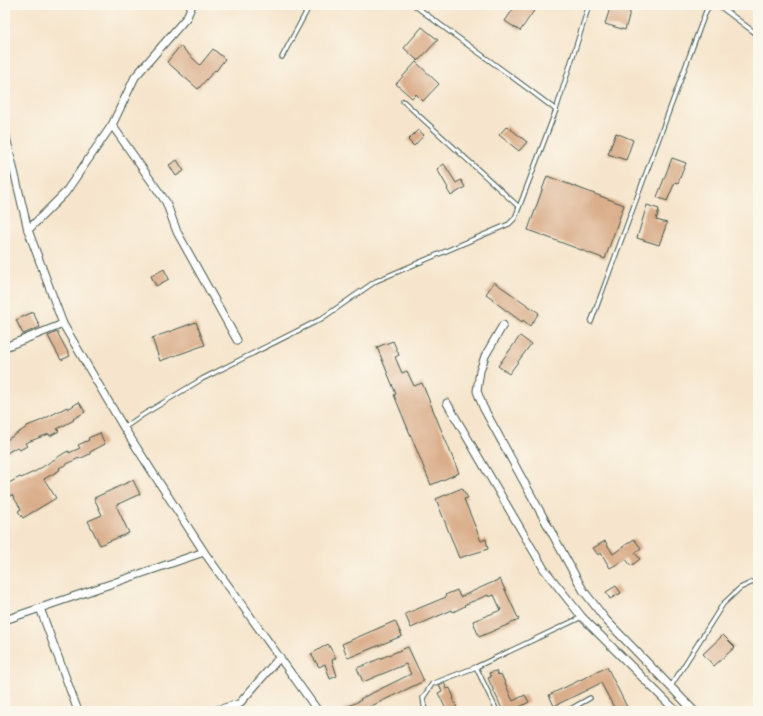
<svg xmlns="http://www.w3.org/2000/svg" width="763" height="716" font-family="Alegreya,serif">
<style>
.building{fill:#daae8b}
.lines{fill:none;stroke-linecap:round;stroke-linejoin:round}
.lane-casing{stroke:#3f564b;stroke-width:5.5}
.street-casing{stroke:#3f564b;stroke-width:9}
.lane{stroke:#fff;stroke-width:3.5}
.street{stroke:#fff;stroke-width:7}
</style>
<rect width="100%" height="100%" fill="#fbf7ec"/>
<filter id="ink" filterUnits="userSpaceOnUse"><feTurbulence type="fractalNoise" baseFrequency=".025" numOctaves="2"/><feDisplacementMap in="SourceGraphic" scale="8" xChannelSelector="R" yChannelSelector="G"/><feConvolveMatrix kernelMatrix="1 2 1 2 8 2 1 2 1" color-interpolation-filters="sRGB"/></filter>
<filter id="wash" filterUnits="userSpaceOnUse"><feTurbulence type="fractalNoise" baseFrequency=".012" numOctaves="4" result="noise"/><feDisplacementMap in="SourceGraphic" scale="16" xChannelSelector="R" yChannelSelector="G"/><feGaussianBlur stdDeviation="0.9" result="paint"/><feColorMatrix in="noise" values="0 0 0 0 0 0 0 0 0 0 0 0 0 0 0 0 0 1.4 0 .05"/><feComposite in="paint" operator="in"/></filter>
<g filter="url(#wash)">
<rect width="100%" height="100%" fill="#f6e5cc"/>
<g id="blocks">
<!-- building -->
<g class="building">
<polygon points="516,5 538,5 520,31 505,21"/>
<polygon points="611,5 632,5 625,30 605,24"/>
<polygon points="422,27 438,40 418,61 404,48"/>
<polygon points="180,46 200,65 213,49 225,59 216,71 215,70 198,89 167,62"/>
<polygon points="416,62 439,84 423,101 416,94 412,98 396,84"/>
<polygon points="507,126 527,142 519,151 499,135"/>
<polygon points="418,130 424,135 414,146 408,140"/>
<polygon points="616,133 633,140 626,160 608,154"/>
<polygon points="672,158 686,163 678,183 675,182 667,201 657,197"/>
<polygon points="177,160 184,171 176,176 169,165"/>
<polygon points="444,164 456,183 461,180 465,187 451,196 447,189 448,188 437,169"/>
<polygon points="547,176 624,205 605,259 528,230"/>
<polygon points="647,205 659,209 656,220 667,223 659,245 637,238"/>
<polygon points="164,269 169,279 156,286 151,276"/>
<polygon points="494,282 539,313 530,326 523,320 522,322 492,300 493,299 486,294"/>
<polygon points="33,312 40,327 23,334 16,320"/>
<polygon points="196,322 205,345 160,361 152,338"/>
<polygon points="57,332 70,356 61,360 48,336"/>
<polygon points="520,336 531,344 509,374 498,366"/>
<polygon points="393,341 399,355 395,357 402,373 407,371 414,386 422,383 459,473 431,485 394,395 396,394 377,347"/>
<polygon points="79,402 85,412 73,419 74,420 57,429 59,431 50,436 49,434 25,443 27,446 20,450 17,447 5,454 5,441 27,427 27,426 40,421 67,407 68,409"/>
<polygon points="100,433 105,444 90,452 90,454 79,459 79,458 59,468 60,470 44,479 56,498 23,518 18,511 21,509 12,495 5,498 5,485 20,477 21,478 36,471 66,452 69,451 69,453 80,448 78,445 89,440 88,438"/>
<polygon points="133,480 140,494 116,505 129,533 100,545 88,521 102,515 94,498"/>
<polygon points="462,488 468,498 464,499 481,541 486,539 488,549 459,558 436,499"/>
<polygon points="634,539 641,548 635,553 640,559 631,566 626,559 610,568 601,553 598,555 593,548 605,541 613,554"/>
<polygon points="500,579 519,620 479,637 473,621 501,610 494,595 489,597 488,595 464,605 465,606 453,612 452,610 411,628 405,614 446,597 445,595 457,590 460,597"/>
<polygon points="616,586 621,593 610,599 606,592"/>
<polygon points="395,621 402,636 348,658 342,644"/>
<polygon points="723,635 735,647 714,666 703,654"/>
<polygon points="328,644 336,658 332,660 337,676 330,679 325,664 319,667 311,654"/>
<polygon points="408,647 424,681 361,711 339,711 361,700 360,699 411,674 406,664 363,682 357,668"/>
<polygon points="607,667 629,711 616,711 601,683 554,706 549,695"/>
<polygon points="496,671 498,675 501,674 513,701 525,695 529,702 516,709 517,711 503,711 488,678 491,677 489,673"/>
<polygon points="444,683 447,689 450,688 454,698 453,698 458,711 447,711 438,693 442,691 439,685"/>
</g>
</g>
</g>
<g filter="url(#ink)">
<use href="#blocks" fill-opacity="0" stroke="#3f564b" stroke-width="1"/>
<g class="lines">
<defs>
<g id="lane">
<path d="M414 5C461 41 510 74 556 110"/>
<polyline points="718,5 758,35"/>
<polyline points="282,57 310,5"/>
<polyline points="403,101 519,207"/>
<polyline points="591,322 706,11 710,5"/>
<polyline points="124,428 141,416 202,379 321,319 376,281 509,224 515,218 556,110 589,5"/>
<polyline points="476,667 497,711"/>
<polyline points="671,686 723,604 740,588 753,582"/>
<polyline points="425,711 423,698 432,684 476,667 582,617"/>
<polyline points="567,711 590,698"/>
</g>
<g id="street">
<polyline points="112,125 166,202 177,232 237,340"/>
<polyline points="5,133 28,230 63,324 124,428 204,552 318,711"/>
<polyline points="28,230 65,193 112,125 135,77 187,17 192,5"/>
<polyline points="503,325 485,356 480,371 477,391 483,407 583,590 606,620 694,711"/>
<polyline points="5,347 63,324"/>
<polyline points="447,403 544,569 582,617 676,711"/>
<polyline points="40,608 78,711"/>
<polyline points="5,620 204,552"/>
<polyline points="213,711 239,704 280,657"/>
</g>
</defs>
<!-- lane casing -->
<use href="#lane" class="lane-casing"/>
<!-- street casing -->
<use href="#street" class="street-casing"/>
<!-- lane -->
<use href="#lane" class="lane"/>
<!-- street -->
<use href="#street" class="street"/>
</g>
</g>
<!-- margin -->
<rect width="763" height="716" fill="none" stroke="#fbf7ec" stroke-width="20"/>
</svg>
